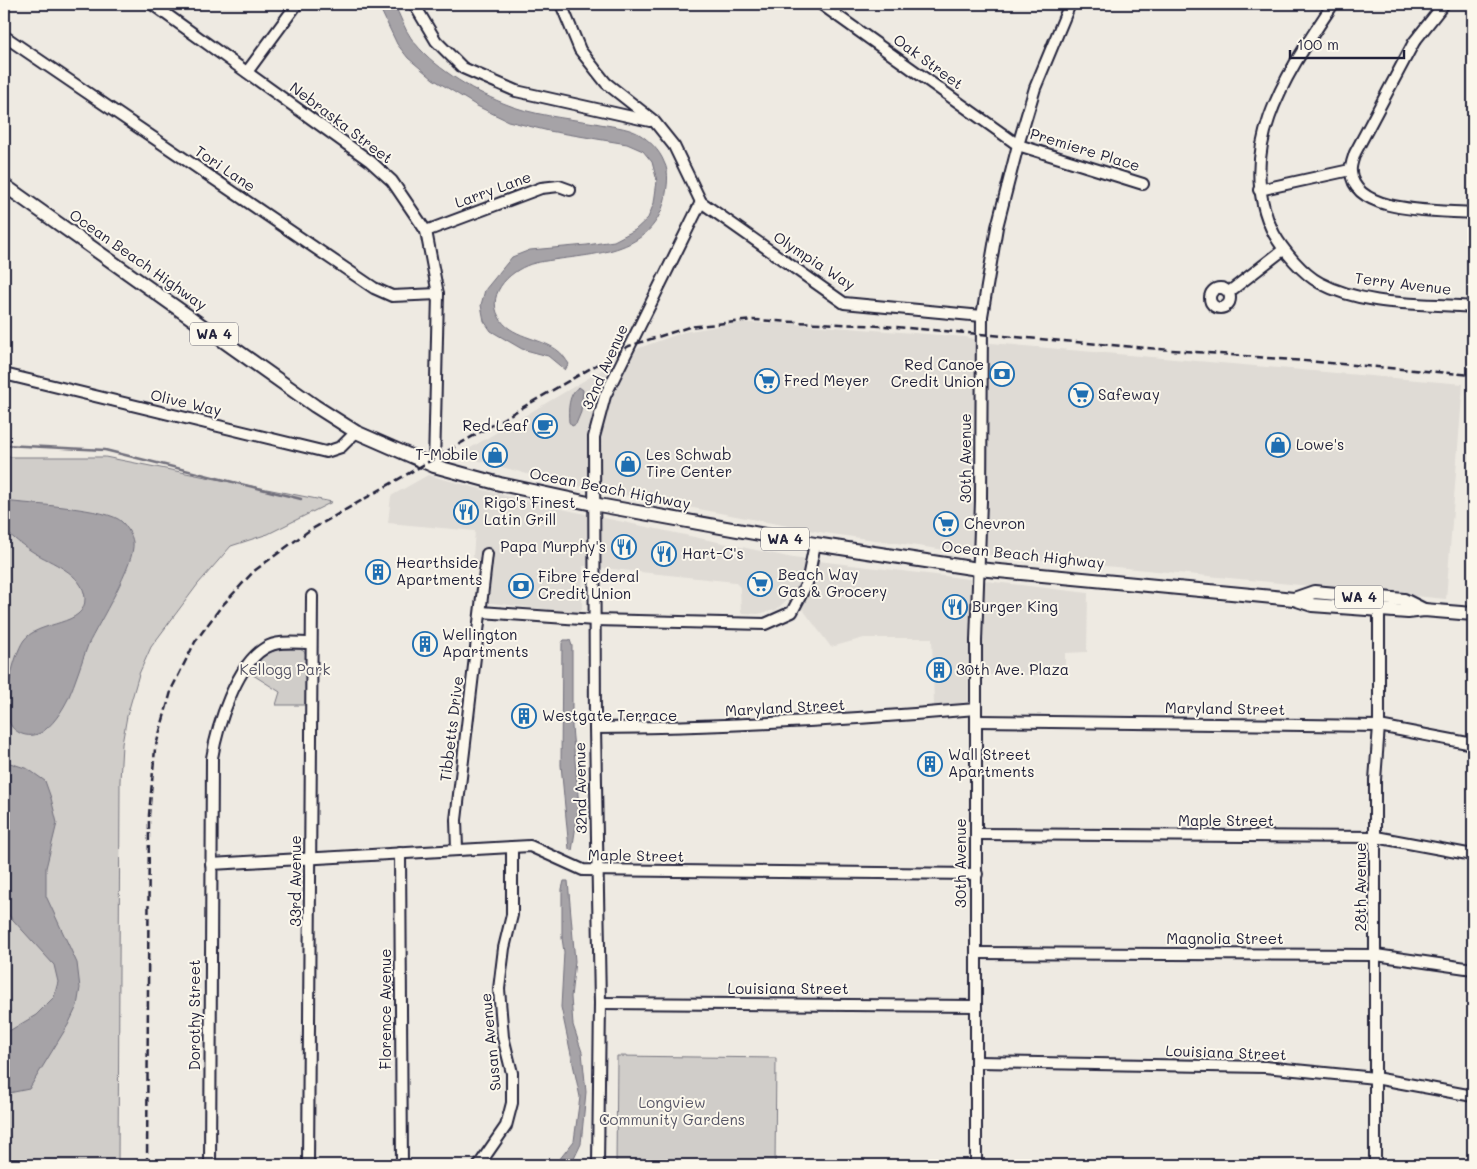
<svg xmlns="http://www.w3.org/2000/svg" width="1477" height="1169" font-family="Mali,sans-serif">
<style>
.built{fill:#dfdbd5}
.green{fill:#d0cdc9;stroke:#797882}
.water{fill:#a6a3a7;stroke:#716f7c}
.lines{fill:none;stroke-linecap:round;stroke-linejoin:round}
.stream{stroke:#716f7c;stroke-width:2.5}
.minor-casing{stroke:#22223b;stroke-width:14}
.major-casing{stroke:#22223b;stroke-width:16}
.minor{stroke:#fbf7ec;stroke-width:10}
.major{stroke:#fbf7ec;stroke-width:12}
.rail{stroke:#22223b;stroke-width:2.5;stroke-dasharray:8 4;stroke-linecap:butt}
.labels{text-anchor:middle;stroke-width:4;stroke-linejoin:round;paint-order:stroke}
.shield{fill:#fbf7ec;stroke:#636270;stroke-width:1}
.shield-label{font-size:14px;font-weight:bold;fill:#22223b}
.street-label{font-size:15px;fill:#22223b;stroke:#fbf7ec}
.poi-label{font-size:15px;fill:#22223b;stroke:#fbf7ec;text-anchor:start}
.park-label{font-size:15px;fill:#565566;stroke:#fbf7ec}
</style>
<rect width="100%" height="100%" fill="#eeeae2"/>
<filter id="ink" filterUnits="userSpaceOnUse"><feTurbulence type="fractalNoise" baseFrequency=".02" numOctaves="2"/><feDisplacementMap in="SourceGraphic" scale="10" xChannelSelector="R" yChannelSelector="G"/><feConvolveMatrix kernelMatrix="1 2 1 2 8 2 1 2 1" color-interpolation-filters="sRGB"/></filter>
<g filter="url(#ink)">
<!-- built -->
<g class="built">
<polygon points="736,323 782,323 966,337 991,343 1463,384 1446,599 960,552 825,533 556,482 462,456 462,453 639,348 684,332"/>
<polygon points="428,475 529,502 793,558 1088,593 1087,652 1065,653 1065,675 968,675 968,702 934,706 932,638 864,638 831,647 792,595 776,610 758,614 741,613 740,587 735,582 583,566 582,609 578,613 474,601 478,566 473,556 475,531 388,523 391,496"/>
</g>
<!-- green -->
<g class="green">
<polygon points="4,457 105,457 332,502 268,534 231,546 198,584 151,647 139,674 127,716 122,744 120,781 118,1165 4,1165"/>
<polygon points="278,649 300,649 306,653 306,705 276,705 280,692 250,673 264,655"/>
<polygon points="617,1056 776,1058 775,1165 616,1165"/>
</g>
<!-- water -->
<g class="water">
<path d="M378 4H394C400 15 404 28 411 38 431 66 471 90 503 103 531 115 565 118 595 123 608 126 627 127 639 134 649 140 660 151 664 162 670 173 667 187 665 199 651 260 581 253 535 263 513 268 485 292 499 317 509 337 541 338 557 350 562 353 566 360 569 364L565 370 548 356 522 349 491 331 484 321 481 305 485 290 512 257 530 250 587 245 614 241 635 230 648 218 654 203 657 181 652 162 643 151 627 144 549 131 508 121 477 106 433 79 408 58 397 44Z"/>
<path d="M579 387 583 390 581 412 576 424 572 426 569 422C568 411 568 393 579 387Z"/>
<path d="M4 501C26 504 110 508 122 522 127 527 132 535 133 542 136 563 98 624 88 645 81 663 76 681 68 699 63 709 55 722 46 729 40 735 30 737 22 734 19 733 13 729 12 727 0 712 13 655 24 640 39 620 86 627 85 598 83 573 51 563 33 552 22 545 13 538 4 529Z"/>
<polygon points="564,640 570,640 572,646 572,727 579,806 572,851 569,849 561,765 562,643"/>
<polygon points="4,761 28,769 45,781 51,798 57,823 46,868 46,896 77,963 80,988 77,1006 68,1025 29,1089 4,1094 4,1034 36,1015 54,997 58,982 54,965 4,910"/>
<polygon points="564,881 568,881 575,961 571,997 573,1025 582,1052 586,1092 581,1144 571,1165 555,1165 574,1141 580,1097 561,1007 564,952 562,938 562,889"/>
</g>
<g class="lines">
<!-- stream -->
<polyline class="stream" points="4,445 105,450 301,499"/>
<defs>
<g id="minor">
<polyline points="152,4 370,161 392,181 426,231 438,294 434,466"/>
<polyline points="414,4 436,41 463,68 516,91 650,121"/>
<polyline points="561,4 580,50 606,83 654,121 674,146 701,202 844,303 982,316"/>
<polyline points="821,4 1018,145 1143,184"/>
<path d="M1333 4C1288 72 1232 151 1274 234 1283 250 1303 274 1320 283 1365 307 1424 303 1473 307"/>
<path d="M1444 4 1414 42 1355 153C1353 159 1350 166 1351 172 1354 215 1441 210 1473 213"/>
<polyline points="4,36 374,288 392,296 438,294"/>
<polyline points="247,72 297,4"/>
<polyline points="1259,190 1350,170"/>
<polyline points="426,231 541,188 559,186 570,190"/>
<circle cx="1220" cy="298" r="10"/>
<polyline points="1229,292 1283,250"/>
<polyline points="4,374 326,452 341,447 356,432"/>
<polyline points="481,612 595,620 765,624 792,612 807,583 815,544"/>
<polyline points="976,721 1379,726 1473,744"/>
<path d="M595 728C723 727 849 720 976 709"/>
<polyline points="976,834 1376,837 1473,855"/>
<polyline points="457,849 456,820 487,554"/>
<polyline points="400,853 402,1165"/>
<polyline points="211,864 530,846 583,870 977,874"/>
<polyline points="976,953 1376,955 1473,969"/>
<polyline points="600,1003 975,1006"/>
<polyline points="976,1062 1265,1067 1375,1078 1473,1096"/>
<path d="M210 1165 212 758C217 727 236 665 265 648 278 640 296 643 311 643"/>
<polyline points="308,1165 312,596"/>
<polyline points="479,1165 506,1126 512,1103 512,1073 503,1037 499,989 504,948 512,915 512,847"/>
<polyline points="598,1165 600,1003 595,728 594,437 605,396 701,202"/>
<polyline points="976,1165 976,641 981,501 982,316 997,227 1018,145 1035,88 1070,4"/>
<polyline points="1375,1165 1375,780 1379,726 1379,610"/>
</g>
<g id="major">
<polyline points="4,185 315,406 356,432 434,466 500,484 593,504 815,544 978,569 1294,599 1312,605 1408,612 1424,610 1473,614"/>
<polyline points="1294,599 1314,592 1404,600 1424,610"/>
</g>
</defs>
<!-- minor casing -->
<use href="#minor" class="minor-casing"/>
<!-- major casing -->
<use href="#major" class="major-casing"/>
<!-- minor -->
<use href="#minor" class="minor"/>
<!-- major -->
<use href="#major" class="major"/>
<!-- rail -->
<polyline class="rail" points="147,1165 149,815 155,749 172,688 195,642 220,608 254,571 307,532 629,346 689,327 753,320 883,326 1473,375"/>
</g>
</g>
<!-- icons -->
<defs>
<symbol id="bank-ring" viewBox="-11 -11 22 22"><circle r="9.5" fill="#fbf7ec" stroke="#1f6fb2" stroke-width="1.5"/><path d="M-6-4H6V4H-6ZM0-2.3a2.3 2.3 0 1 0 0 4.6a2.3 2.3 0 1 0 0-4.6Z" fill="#1f6fb2"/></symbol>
<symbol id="supermarket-ring" viewBox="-11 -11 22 22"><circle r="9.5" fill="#fbf7ec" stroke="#1f6fb2" stroke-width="1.5"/><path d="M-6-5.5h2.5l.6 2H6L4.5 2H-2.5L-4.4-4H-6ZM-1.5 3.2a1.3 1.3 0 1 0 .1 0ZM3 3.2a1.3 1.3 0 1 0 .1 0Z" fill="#1f6fb2"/></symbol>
<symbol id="cafe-ring" viewBox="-11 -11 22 22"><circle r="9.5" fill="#fbf7ec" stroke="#1f6fb2" stroke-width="1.5"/><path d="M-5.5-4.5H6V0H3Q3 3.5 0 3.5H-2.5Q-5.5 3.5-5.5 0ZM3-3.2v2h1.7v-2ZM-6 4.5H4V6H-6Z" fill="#1f6fb2"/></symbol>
<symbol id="shop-ring" viewBox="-11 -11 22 22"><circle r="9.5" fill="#fbf7ec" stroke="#1f6fb2" stroke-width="1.5"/><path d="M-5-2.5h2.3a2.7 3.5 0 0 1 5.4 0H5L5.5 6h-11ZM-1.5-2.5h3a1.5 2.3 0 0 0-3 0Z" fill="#1f6fb2"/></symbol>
<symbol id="restaurant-ring" viewBox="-11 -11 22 22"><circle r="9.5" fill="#fbf7ec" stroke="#1f6fb2" stroke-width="1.5"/><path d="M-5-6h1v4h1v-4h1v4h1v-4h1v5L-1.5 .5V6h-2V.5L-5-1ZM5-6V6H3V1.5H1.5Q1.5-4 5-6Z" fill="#1f6fb2"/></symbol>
<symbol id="building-ring" viewBox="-11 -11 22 22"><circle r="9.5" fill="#fbf7ec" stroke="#1f6fb2" stroke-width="1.5"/><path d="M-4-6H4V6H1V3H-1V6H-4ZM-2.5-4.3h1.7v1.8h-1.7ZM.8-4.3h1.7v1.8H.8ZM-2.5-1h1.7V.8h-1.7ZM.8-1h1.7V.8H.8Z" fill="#1f6fb2"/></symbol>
</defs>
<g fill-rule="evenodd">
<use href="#bank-ring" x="988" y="360" width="28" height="28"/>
<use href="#supermarket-ring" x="753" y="367" width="28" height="28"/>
<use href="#supermarket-ring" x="1067" y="381" width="28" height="28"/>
<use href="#cafe-ring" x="531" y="412" width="28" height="28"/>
<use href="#shop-ring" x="1264" y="431" width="28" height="28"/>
<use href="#shop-ring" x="481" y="441" width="28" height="28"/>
<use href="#shop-ring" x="614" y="450" width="28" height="28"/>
<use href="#restaurant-ring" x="452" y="498" width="28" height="28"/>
<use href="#supermarket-ring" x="932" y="510" width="28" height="28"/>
<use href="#restaurant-ring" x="610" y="533" width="28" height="28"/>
<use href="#restaurant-ring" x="650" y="540" width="28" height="28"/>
<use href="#building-ring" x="364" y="558" width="28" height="28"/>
<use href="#supermarket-ring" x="746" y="570" width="28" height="28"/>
<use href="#bank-ring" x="507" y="572" width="28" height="28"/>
<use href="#restaurant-ring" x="941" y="593" width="28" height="28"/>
<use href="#building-ring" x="411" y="630" width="28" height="28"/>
<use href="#building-ring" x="925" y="656" width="28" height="28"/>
<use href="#building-ring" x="510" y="702" width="28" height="28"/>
<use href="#building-ring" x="916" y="750" width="28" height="28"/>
</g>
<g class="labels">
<!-- shield labels -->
<g class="shield">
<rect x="190" y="322.5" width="48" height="23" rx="4"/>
<rect x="761" y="527.5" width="48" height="23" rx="4"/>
<rect x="1335" y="585.5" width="48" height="23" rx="4"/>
</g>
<g class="shield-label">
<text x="214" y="339">WA 4</text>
<text x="785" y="544">WA 4</text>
<text x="1359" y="602">WA 4</text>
</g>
<!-- street labels -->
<g class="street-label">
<text transform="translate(928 62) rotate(36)" y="5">Oak Street</text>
<text transform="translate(341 123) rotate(37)" y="5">Nebraska Street</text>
<text transform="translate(1085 150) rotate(17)" y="5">Premiere Place</text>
<text transform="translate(225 169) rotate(34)" y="5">Tori Lane</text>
<text transform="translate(493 190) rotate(-20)" y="5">Larry Lane</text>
<text transform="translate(138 260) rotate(35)" y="5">Ocean Beach Highway</text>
<text transform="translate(814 261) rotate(33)" y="5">Olympia Way</text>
<text transform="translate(1403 284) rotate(7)" y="5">Terry Avenue</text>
<text transform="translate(605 367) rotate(-66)" y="5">32nd Avenue</text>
<text transform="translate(186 403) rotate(13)" y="5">Olive Way</text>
<text transform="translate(966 458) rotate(-90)" y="5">30th Avenue</text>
<text transform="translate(610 489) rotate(11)" y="5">Ocean Beach Highway</text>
<text transform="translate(1023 555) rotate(6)" y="5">Ocean Beach Highway</text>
<text transform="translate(785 708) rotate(-3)" y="5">Maryland Street</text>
<text transform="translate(1225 709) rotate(1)" y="5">Maryland Street</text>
<text transform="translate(452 729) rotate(-83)" y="5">Tibbetts Drive</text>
<text transform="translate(581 788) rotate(-91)" y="5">32nd Avenue</text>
<text x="1226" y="826">Maple Street</text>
<text transform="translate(636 856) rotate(1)" y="5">Maple Street</text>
<text transform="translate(961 863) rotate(-90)" y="5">30th Avenue</text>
<text transform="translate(296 881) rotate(-90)" y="5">33rd Avenue</text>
<text transform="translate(1361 887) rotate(-90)" y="5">28th Avenue</text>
<text x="1225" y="944">Magnolia Street</text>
<text x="788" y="994">Louisiana Street</text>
<text transform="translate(386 1009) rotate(-90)" y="5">Florence Avenue</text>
<text transform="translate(195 1015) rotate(-90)" y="5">Dorothy Street</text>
<text transform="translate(491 1042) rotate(-96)" y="5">Susan Avenue</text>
<text transform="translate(1226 1053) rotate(2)" y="5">Louisiana Street</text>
</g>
<!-- poi labels -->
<g class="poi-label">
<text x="984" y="370" text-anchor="end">Red Canoe<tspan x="984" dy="17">Credit Union</tspan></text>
<text x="784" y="386">Fred Meyer</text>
<text x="1098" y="400">Safeway</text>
<text x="528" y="431" text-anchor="end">Red Leaf</text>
<text x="1296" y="450">Lowe's</text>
<text x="478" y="460" text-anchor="end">T-Mobile</text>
<text x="646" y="460">Les Schwab<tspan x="646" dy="17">Tire Center</tspan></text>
<text x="484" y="508">Rigo's Finest<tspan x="484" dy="17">Latin Grill</tspan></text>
<text x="964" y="529">Chevron</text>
<text x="606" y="552" text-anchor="end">Papa Murphy's</text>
<text x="682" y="559">Hart-C's</text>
<text x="396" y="568">Hearthside<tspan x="396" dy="17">Apartments</tspan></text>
<text x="778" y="580">Beach Way<tspan x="778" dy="17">Gas &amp; Grocery</tspan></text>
<text x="538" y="582">Fibre Federal<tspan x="538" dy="17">Credit Union</tspan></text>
<text x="972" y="612">Burger King</text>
<text x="442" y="640">Wellington<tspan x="442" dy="17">Apartments</tspan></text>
<text x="956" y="675">30th Ave. Plaza</text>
<text x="542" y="721">Westgate Terrace</text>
<text x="948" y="760">Wall Street<tspan x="948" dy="17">Apartments</tspan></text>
</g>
<!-- park labels -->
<g class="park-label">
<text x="285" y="675">Kellogg Park</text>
<text x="672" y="1108">Longview<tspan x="672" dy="17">Community Gardens</tspan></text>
</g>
</g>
<!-- margin -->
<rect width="1477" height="1169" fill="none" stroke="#fbf7ec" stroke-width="20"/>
<rect x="10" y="10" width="1457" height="1149" fill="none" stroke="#22223b" stroke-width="2" filter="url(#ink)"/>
<!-- scale -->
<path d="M1290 50v8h114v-8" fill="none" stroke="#22223b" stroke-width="2.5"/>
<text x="1297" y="50" font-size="15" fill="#22223b" stroke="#fbf7ec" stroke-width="4" paint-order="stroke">100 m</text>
</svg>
